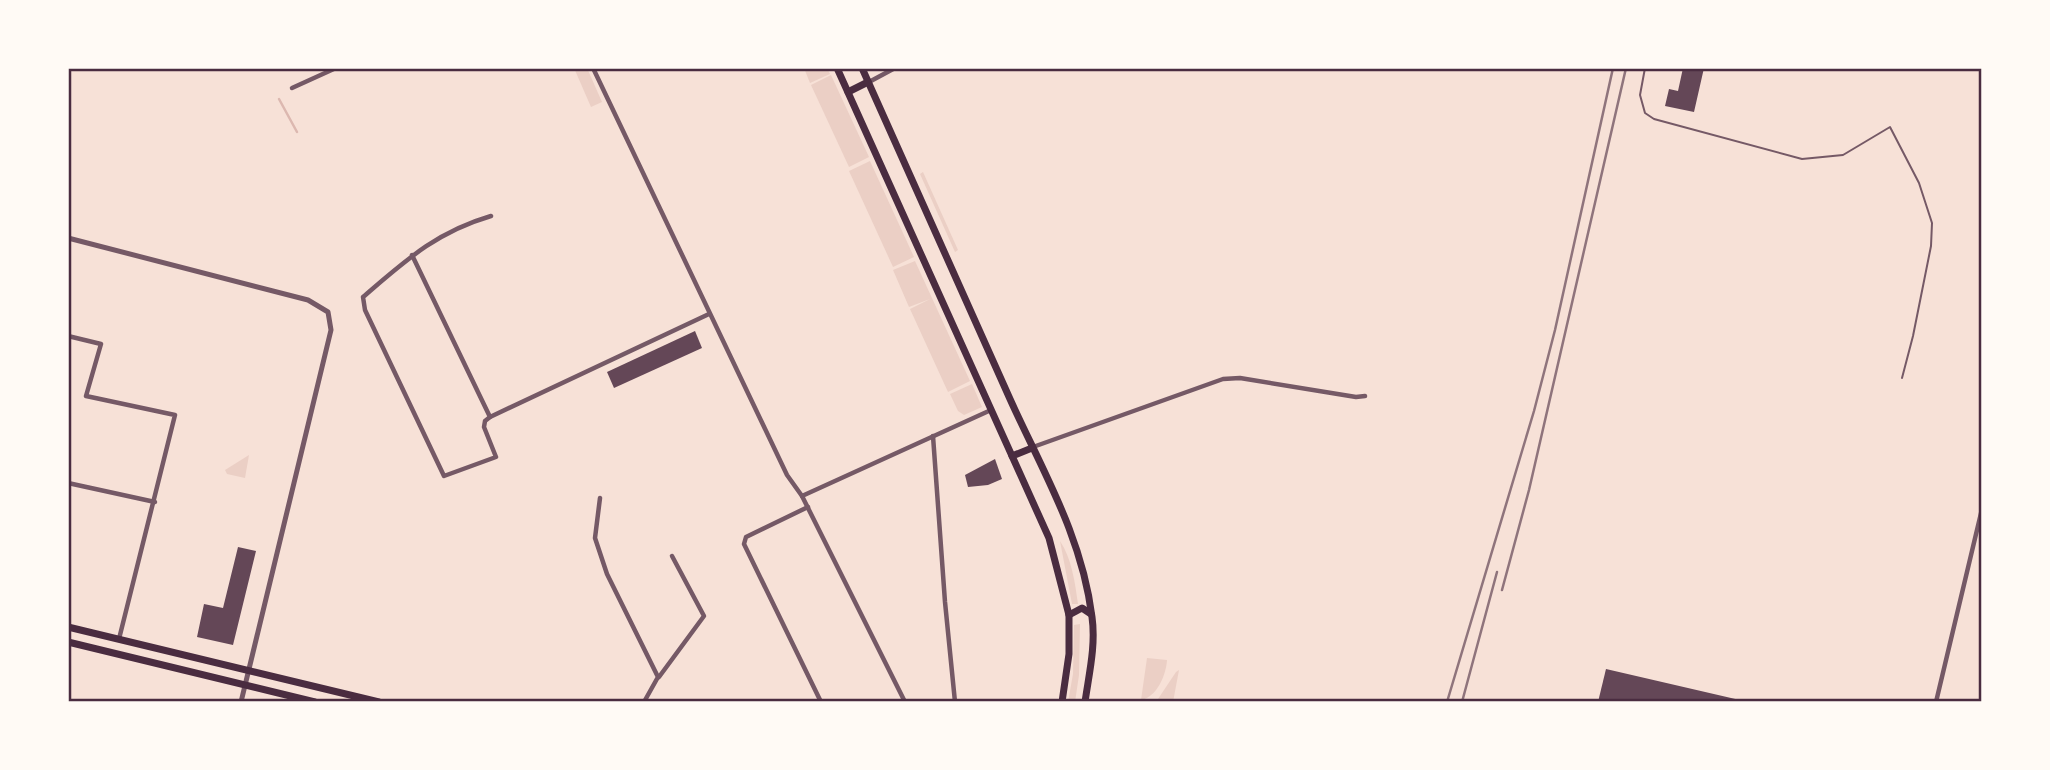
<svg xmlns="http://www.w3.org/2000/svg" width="2050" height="770" font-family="Roboto,sans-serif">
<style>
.green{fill:#ebcfc5}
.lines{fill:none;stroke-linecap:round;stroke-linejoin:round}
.stream{stroke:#dcb8b0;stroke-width:2.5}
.building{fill:#644757}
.service{stroke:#755966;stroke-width:2}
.minor{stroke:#755966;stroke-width:4.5}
.tertiary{stroke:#755966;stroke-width:5}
.primary{stroke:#4a2c40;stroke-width:7}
.rail{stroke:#8f747c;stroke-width:2.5}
.neatline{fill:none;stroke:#4a2c40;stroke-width:2.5}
</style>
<rect width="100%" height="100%" fill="#f7e1d7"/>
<!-- green -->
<g class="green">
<polygon points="574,68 587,68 602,102 591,107"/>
<polygon points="804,68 827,68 830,74 810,83"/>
<polygon points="831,75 869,157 849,167 811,85"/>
<polygon points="870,161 914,257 893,267 849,171"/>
<polygon points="923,172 958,250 955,252 920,174"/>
<polygon points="915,261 970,381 948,392 910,309 930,299 909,307 893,270"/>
<polygon points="972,384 982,407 964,415 958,411 950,394"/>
<polygon points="249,455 245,478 227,474 225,470"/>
<path d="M1060 541C1072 559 1075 583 1078 604H1072Z"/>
<polygon points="1080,624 1079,675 1075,702 1068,702 1073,674 1074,625"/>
<path d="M1147 658 1167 660C1166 675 1157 697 1141 700Z"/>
<polygon points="1179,670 1173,702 1156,702 1176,672"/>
</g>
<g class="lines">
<!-- stream -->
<polyline class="stream" points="279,99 297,132"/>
</g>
<!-- building -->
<g class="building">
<polygon points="1683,68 1704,68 1694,112 1665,106 1669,89 1678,91"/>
<polygon points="695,331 702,348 614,388 607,372"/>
<polygon points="995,459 1002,479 988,485 968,487 965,475"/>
<polygon points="238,547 256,551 233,645 197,637 204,604 223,608"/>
<polygon points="1606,669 1744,701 1744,702 1598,702"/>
</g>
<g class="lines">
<!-- service -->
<g class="service">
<polyline points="1645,68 1640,95 1645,113 1654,119 1802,159 1843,155 1890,127 1919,183 1932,223 1931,246 1913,336 1902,378"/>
<polyline points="1980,68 1982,72"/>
</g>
<!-- minor -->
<g class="minor">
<polyline points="593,68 787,475 802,496 905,702"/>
<polyline points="869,82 895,68"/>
<polyline points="292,88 336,68"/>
<path d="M491 216C436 232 405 261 363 297L365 310 444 476 496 457 484 427 485 421 490 417 709 314"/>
<polyline points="412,255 490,417"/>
<polyline points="68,336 101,344 86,396 175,415 119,639"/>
<polyline points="933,436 945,602 955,702"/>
<polyline points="1033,447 1223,379 1240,378 1356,397 1365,396"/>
<polyline points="68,483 155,502"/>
<polyline points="802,496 991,410"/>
<polyline points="600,498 595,538 607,574 658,677 644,702"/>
<polyline points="808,507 746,537 744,544 821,702"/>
<polyline points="659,677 704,616 672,556"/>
<polyline points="1936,702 1982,509"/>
</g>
<!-- tertiary -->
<polyline class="tertiary" points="68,238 308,300 328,312 331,330 241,702"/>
<!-- primary -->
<g class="primary">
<polyline points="837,68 1049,538 1069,615 1069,654 1062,702"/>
<path d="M862 68C911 178 961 289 1010 399 1043 472 1082 536 1092 617 1096 645 1089 674 1085 702"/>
<polyline points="848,92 868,82"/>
<polyline points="1012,456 1032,448"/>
<polyline points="1069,615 1082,608 1091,614"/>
<polyline points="68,627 379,702"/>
<polyline points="68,642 315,702"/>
</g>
<!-- rail -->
<g class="rail">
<polyline points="1502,590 1529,490 1626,68"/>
<polyline points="1447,702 1534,411 1555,330 1613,68"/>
<polyline points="1462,702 1497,572"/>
</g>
</g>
<!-- border -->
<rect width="2050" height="770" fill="none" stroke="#fffaf5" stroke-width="140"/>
<rect x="70" y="70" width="1910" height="630" class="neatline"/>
</svg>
